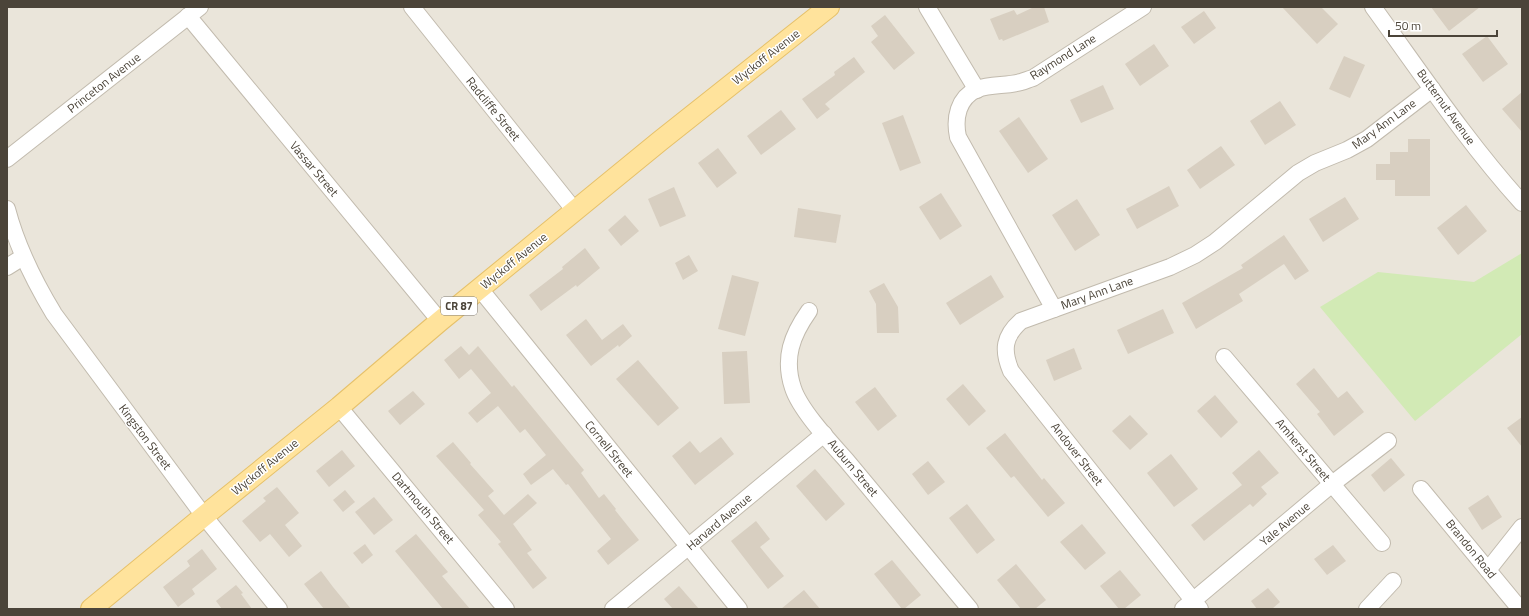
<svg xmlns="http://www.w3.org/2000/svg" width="1529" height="616" font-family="'Titillium Web',sans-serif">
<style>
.residential{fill:#eae5da}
.green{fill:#d2eab5}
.building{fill:#d8cfc1}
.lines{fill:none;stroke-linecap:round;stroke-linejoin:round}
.minor-casing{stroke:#c2bbae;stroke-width:18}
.major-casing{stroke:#e6c16a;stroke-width:22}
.minor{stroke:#fff;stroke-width:16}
.major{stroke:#ffe39c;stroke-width:20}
.labels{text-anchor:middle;stroke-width:3;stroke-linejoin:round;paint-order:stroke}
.shield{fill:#fff;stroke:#817c74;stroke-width:1}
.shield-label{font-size:11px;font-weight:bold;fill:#4b4439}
.street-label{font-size:12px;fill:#4b4439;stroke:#fff}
</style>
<rect width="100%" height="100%" fill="#f6f3ec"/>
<!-- residential -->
<rect class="residential" x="7" y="7" width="1515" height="602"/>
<!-- green -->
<polygon class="green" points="1522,253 1522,334 1415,421 1320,307 1378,272 1474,282"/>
<!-- building -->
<g class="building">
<polygon points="1034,7 1044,7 1049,22 1003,41 1002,39 999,40 990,19 1014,10 1017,15"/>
<polygon points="1282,7 1321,7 1338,24 1317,44"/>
<polygon points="1431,7 1480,7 1449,31"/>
<polygon points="1204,11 1216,28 1194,44 1181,27"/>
<polygon points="885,15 915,53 894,70 871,42 878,36 871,26"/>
<polygon points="1487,36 1508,64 1483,82 1462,54"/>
<polygon points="1154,44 1169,66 1140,86 1125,64"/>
<polygon points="1344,56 1365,65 1350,98 1329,89"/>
<polygon points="854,57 865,72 825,104 830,109 817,119 802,99 835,75 834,72"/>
<polygon points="1103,85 1114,109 1081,123 1070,100"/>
<polygon points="1522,92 1522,132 1502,109"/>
<polygon points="1280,101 1296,125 1265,145 1250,121"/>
<polygon points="781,110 796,129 761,155 747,136"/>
<polygon points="903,115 921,163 900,171 882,123"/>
<polygon points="1019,117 1048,159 1028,173 999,131"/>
<polygon points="1408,139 1430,139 1430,196 1395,196 1395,180 1376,180 1376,164 1390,164 1390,152 1408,152"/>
<polygon points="1221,146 1235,165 1200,189 1187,170"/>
<polygon points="718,148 737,173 717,188 698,163"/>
<polygon points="1169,186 1179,206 1137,229 1126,209"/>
<polygon points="674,187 686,216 660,227 648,199"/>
<polygon points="941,193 962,226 940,240 919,207"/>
<polygon points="1345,197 1359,219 1323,242 1309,219"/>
<polygon points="1077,199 1100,235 1075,251 1052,215"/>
<polygon points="1466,205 1487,231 1458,255 1437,228"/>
<polygon points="798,208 841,215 836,243 794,237"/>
<polygon points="625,215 639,231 621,246 608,230"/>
<polygon points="1284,235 1309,271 1295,280 1284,264 1239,294 1243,301 1196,329 1182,303 1243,268 1241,265"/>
<polygon points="585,248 600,268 577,287 576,285 541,311 529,295 563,269 562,267"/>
<polygon points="689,255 698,271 683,280 675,263"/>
<polygon points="732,275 759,282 745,336 718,329"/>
<polygon points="991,275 1004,297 960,325 946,303"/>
<polygon points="884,283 898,307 899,333 877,333 876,304 869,291"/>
<polygon points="1163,309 1174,333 1128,354 1117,330"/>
<polygon points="586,319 602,340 623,324 632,336 619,347 618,345 591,366 566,335"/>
<polygon points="461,346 469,355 478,346 512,387 514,385 584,470 581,473 599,498 604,494 616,509 615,510 639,540 608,565 597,551 611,539 568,484 566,485 553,469 531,485 523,474 546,455 525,429 520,433 498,406 477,423 468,413 491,393 471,369 459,379 444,360"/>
<polygon points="1074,348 1082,369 1054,381 1046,360"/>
<polygon points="747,351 750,403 724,404 722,352"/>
<polygon points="638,360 679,408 658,426 616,379"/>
<polygon points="1314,368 1338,398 1347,391 1364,412 1334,436 1317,414 1320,412 1296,384"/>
<polygon points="963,384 986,411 969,426 946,399"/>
<polygon points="875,387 897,416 878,431 855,402"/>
<polygon points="413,391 425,404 400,425 388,411"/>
<polygon points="1215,395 1238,422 1221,438 1197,411"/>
<polygon points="1130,415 1148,434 1130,450 1112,431"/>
<polygon points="1522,417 1522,447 1507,428"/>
<polygon points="1005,433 1042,480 1044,478 1065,503 1048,517 1014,476 1011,478 986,448"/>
<polygon points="721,437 734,454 695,485 672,456 690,441 700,453"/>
<polygon points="453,442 471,463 470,464 494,491 488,496 504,515 528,494 537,503 513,524 532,550 527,553 547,578 533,589 498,544 501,542 478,515 484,510 436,456"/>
<polygon points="342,450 355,466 329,487 316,471"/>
<polygon points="1259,450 1279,473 1261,487 1267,494 1253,507 1250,504 1204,541 1191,525 1242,485 1232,473"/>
<polygon points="1171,454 1198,489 1174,507 1147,473"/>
<polygon points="1391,458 1405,475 1384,492 1371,475"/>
<polygon points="928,461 945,482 928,495 912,474"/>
<polygon points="815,469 845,504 826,521 796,486"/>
<polygon points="277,487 299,513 285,525 302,546 289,557 270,534 260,542 242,521 266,501 263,498"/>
<polygon points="345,490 355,502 343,512 333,500"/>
<polygon points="1488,495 1502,517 1482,530 1468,508"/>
<polygon points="374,497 393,520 374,535 355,512"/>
<polygon points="967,504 995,540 977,554 949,518"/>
<polygon points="756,521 770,539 760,547 784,576 768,589 731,541"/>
<polygon points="1082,524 1106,553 1085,570 1060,542"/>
<polygon points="416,534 448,572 442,576 470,609 443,609 395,551"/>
<polygon points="365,544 373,555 362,564 353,553"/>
<polygon points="1333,545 1346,561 1327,575 1314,559"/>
<polygon points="202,549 217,569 192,589 195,594 178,607 163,587 190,566 187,561"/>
<polygon points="892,560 921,595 904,609 902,609 874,574"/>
<polygon points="1016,564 1046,600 1035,609 1021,609 997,580"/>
<polygon points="1120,570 1141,595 1124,609 1119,609 1100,586"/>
<polygon points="321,571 333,587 351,609 324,609 304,584"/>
<polygon points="236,585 243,593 241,594 252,609 222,609 216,601"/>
<polygon points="679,586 699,609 673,609 664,599"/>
<polygon points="1268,588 1280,602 1272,609 1257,609 1251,601"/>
<polygon points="804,590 820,609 781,609"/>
</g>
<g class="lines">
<defs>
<g id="minor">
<polyline points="412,7 575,211"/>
<polyline points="927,7 977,90"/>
<path d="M1373 7C1421 73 1467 142 1522 203"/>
<polyline points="188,16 440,321"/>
<polyline points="7,159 200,7"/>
<path d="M7 209C17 247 34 281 54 314L204 516 279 609"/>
<polyline points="7,267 23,257"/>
<polyline points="480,289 739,609"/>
<path d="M1054 309 958 137C954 118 958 98 977 89 991 84 1007 86 1021 82 1025 81 1029 79 1033 78L1143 7"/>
<path d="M809 311C792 335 783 358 793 388 800 410 831 443 847 461 888 510 929 560 970 609"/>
<polyline points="1224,357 1382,543"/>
<polyline points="339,407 506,609"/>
<polyline points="1421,489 1520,609"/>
<polyline points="1488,570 1522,527"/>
<polyline points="613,609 824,434"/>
<polyline points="1183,609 1332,484 1388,441"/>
<path d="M1200 609 1011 371C1002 350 1004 336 1021 321L1170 267 1195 255 1215 242 1298 173 1315 163 1347 150 1367 139 1432 89"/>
<polyline points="1367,609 1393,581"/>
</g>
<polyline id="major" points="91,609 204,516 339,407 440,321 660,141 829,7"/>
</defs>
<!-- minor casing -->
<use href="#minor" class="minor-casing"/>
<!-- major casing -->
<use href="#major" class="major-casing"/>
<!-- minor -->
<use href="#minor" class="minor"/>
<!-- major -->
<use href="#major" class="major"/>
</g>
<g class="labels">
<!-- shield labels -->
<rect class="shield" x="441" y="297" width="36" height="18" rx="3"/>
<g class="shield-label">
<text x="459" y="310">CR 87</text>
</g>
<!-- street labels -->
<g class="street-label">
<text transform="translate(766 57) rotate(-38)" y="4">Wyckoff Avenue</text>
<text transform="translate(1063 57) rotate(-32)" y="4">Raymond Lane</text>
<text transform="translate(104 83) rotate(-38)" y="4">Princeton Avenue</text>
<text transform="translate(1446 107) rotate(54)" y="4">Butternut Avenue</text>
<text transform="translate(493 109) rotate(51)" y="4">Radcliffe Street</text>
<text transform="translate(1384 124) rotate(-36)" y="4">Mary Ann Lane</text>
<text transform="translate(314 169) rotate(50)" y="4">Vassar Street</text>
<text transform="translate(514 261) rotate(-39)" y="4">Wyckoff Avenue</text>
<text transform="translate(1097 293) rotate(-20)" y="4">Mary Ann Lane</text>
<text transform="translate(145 437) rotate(53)" y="4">Kingston Street</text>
<text transform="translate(609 449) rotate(51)" y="4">Cornell Street</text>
<text transform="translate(1303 450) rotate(50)" y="4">Amherst Street</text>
<text transform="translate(1077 454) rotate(52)" y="4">Andover Street</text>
<text transform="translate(265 467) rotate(-39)" y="4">Wyckoff Avenue</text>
<text transform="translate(853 468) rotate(50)" y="4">Auburn Street</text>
<text transform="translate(423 508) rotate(50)" y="4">Dartmouth Street</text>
<text transform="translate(719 522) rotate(-40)" y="4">Harvard Avenue</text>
<text transform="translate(1285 524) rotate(-40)" y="4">Yale Avenue</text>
<text transform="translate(1471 549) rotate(51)" y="4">Brandon Road</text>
</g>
</g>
<!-- border -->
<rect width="1529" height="616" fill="none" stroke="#4b4439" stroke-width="16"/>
<!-- scale -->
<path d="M1389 30v6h108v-6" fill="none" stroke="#4b4439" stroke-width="2"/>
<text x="1395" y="30" font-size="12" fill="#4b4439" stroke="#ffffff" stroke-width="3" paint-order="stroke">50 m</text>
</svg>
